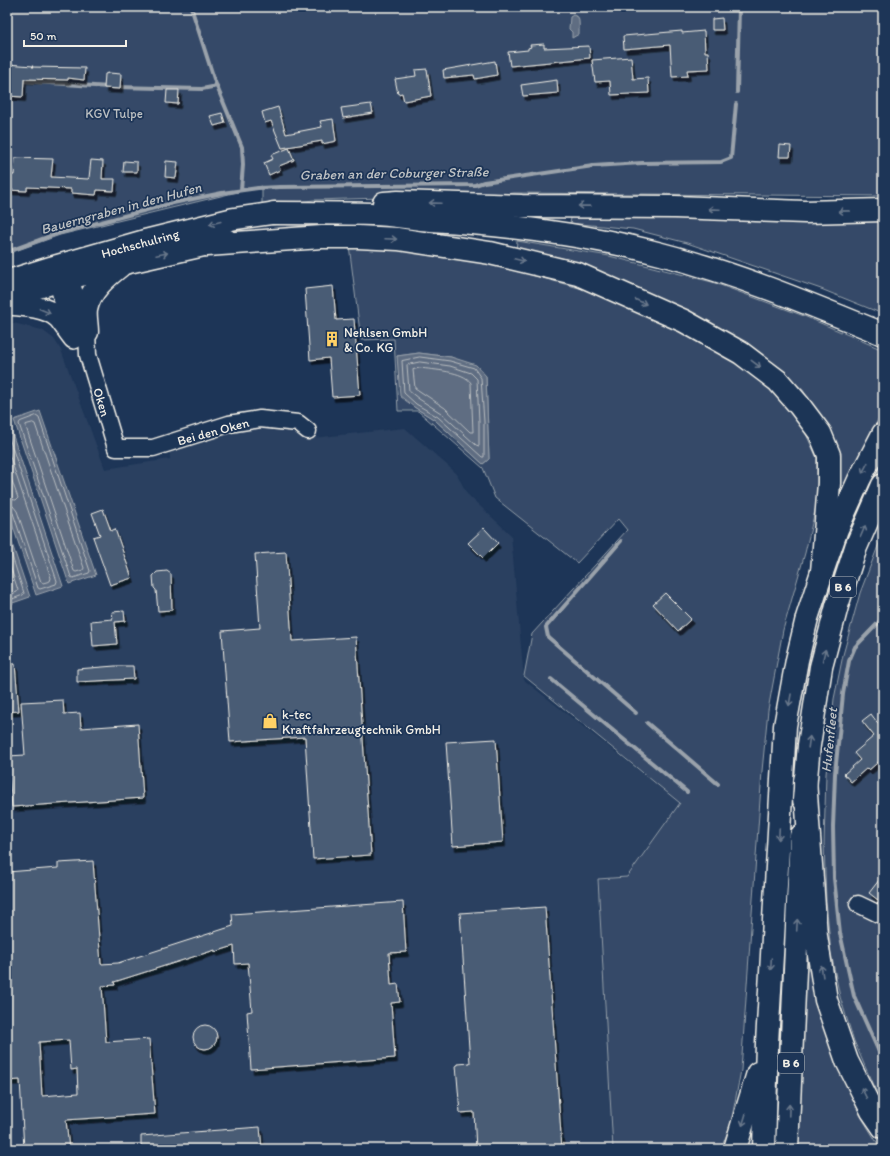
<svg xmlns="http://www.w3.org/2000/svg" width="890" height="1156" font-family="Itim,sans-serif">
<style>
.built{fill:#2a4060}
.green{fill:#354a67;stroke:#949ea8;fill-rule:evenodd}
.water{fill:#5e6d82;stroke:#9aa2ab}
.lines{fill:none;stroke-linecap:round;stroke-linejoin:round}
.shore{stroke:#b8bcbf;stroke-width:1}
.stream{stroke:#9aa2ab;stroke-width:4}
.building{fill:#485b74;stroke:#f4f1e8;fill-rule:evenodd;filter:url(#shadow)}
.minor-casing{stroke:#f4f1e8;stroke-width:19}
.tertiary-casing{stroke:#f4f1e8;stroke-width:24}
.trunk-casing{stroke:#f4f1e8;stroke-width:25}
.motorway-casing{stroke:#f4f1e8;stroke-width:25}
.minor{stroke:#1d3557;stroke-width:16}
.tertiary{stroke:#1d3557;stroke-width:21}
.trunk{stroke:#1d3557;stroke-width:22}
.motorway{stroke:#1d3557;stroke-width:22}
.oneway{stroke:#68778a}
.labels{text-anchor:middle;stroke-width:3.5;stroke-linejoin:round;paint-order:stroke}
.shield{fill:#1d3557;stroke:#b4b9bc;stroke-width:1}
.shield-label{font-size:12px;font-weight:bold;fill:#f4f1e8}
.park-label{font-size:13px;fill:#bbbfc1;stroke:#1d3557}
.street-label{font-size:13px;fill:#f4f1e8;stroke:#1d3557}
.poi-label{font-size:13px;fill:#f4f1e8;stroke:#1d3557;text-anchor:start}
.water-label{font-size:14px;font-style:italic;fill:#c0c3c4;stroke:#1d3557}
</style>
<defs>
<filter id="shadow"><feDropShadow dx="2.5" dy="4.5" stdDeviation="0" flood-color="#0009"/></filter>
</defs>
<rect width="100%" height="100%" fill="#1d3557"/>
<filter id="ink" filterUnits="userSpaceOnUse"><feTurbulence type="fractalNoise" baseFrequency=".025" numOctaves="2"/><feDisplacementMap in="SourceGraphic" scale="8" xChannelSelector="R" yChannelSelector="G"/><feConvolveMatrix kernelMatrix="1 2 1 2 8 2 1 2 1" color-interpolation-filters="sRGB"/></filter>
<g filter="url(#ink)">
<!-- built -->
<polygon class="built" points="13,323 42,330 54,339 61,350 105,469 170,459 169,441 236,420 309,430 313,438 405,428 457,474 467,494 511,535 524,680 680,803 627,877 598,879 613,1149 7,1149 7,325"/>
<!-- green -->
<g class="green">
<polygon points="7,7 883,7 883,196 514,193 474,198 383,198 314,200 262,206 262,186 60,235 7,254"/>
<polygon points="572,214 883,220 883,314 821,289 687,243 633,229 570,223"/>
<polygon points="517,241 609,256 712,282 804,316 883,350 883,410 849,475 830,522 827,430 803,390 760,353 715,326 632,285 516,251"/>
<path d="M349 245 388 246 456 257 503 267 590 291 649 314 712 347 763 380 799 419 817 458V502L805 553 783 630 768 710 762 771 741 1070 731 1123 721 1149H613L598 879 627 877 680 803 524 676 532 634 627 530 618 519 577 563 495 498 483 468 418 411H398L394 339 361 340ZM419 353 451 357 486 376 489 459 483 464 435 420 414 407 397 356Z"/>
<polygon points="883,533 883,1102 873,1085 854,1041 840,997 831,953 826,900 824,843 826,774 834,699 843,655 860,593"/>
<polygon points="807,934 836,1058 860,1115 881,1149 798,1149"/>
</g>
<!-- water -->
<g class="water">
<path d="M573 15 578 17C580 22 579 28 579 34L572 38V32L569 29 570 17Z"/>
<polygon points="419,353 451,357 476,365 486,376 489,459 483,464 435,420 414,407 400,396 397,356"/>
<polygon points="40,411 96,575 69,584 14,420"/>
<polygon points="8,421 63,586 36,595 7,509"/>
<polygon points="7,529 30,597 7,605"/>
</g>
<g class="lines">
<!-- shore -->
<g class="shore">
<polygon points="420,357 450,361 474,368 481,378 484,422 484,457 482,457 438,417 416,404 404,393 402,361"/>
<polygon points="420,362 450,366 471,373 477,379 479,422 479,446 476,445 441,413 419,399 409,391 407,365"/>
<path d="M420 368C433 370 464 371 471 383L473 432H470L445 408 415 388 413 370Z"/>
<polygon points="36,416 39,418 90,571 89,573 73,578 71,577 19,424 20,422"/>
<polygon points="33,423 35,424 84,568 83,570 76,572 74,571 26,427 26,425"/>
<polyline points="7,432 57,581 56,584 40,589 38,588 13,513 10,510 7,510"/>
<polyline points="7,448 51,578 50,581 43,583 41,582 17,511 13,506 7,505"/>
<polyline points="7,467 18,498 16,500 7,499"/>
<polyline points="7,541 24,593 23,595 7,601"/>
<polyline points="7,557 18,590 17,592 7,596"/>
</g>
<!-- stream -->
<g class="stream">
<polyline points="191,7 215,82 242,147 243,165 241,190"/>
<polyline points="20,81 109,87"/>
<polyline points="116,87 202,89 217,86"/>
<polyline points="737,92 739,7"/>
<polyline points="7,252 56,234 173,203 222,193 258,188 280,187 475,185 484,182 593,166 642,163 721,162 731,158 736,104"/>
<polyline points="621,541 546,627 548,637 636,713"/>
<polyline points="883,618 855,647 849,661 843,694 835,774 833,827 834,878 840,933 854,996 883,1061"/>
<polyline points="551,679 687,792"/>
<polyline points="647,723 718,784"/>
</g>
</g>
<!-- building -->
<g class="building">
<polygon points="722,18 723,30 712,30 712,19"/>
<polygon points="682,31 682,33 704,31 705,52 708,52 709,69 687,70 688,76 672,77 670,45 624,49 623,36"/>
<polygon points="544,44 544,48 589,46 590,58 510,66 508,52 528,50 528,48 531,47 530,45"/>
<polygon points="631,57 633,79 648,78 649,93 611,95 610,81 595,82 592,60"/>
<polygon points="495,61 497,75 475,79 474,75 444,78 443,70"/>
<polygon points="7,64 33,66 32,67 85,68 84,80 68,78 68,80 24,79 23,97 7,96"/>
<polygon points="427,69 431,96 404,101 402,93 398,94 395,79 416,76 415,70"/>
<polygon points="109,73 121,74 120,89 104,88 105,74"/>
<polygon points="557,80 558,93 523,96 521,85"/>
<polygon points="167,90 179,90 178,104 166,103"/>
<polygon points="371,104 373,113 343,118 341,108"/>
<polygon points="278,107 286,134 322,127 320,121 333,119 336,141 322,144 322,141 282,148 271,121 265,123 262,112"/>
<polygon points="222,113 225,123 214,126 210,116"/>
<polygon points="780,145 791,146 790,157 779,157"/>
<polygon points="289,148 294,160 279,166 280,170 269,175 264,163 273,159 271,155"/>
<polygon points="15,158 53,159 51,177 88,179 89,178 91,160 103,161 102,179 115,179 114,191 97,190 96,195 71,193 71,189 27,187 27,191 7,190 7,175 14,175"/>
<polygon points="124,161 137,162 137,172 123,172"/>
<polygon points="166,161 178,162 176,178 165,177"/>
<polygon points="333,286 336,320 354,319 360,395 332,397 329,358 310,360 305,289"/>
<polygon points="103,509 111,531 115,529 132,578 110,585 93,537 100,535 92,513"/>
<polygon points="484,528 498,543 483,558 468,543"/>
<polygon points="286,552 292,641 356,637 371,855 313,859 305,737 230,742 222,631 260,628 255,554"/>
<polygon points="167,571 171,574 172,610 158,611 156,590 154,588 153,576 157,572"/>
<polygon points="665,593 691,619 678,631 653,604"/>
<polygon points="124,611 125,621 115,622 117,644 93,646 91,621 113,619 112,612"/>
<polygon points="7,664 15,664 19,711 7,712"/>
<polygon points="115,666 133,666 134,679 77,682 77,669"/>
<polygon points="63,700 64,714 80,713 81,728 138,724 143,798 12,807 9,774 7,774 7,763 9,763 8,756 25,755 21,702"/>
<polygon points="871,714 882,729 883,729 883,758 869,770 867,768 851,782 844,774 860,760 854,753 874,736 862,721"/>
<polygon points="496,739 503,842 453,846 446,742"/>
<path d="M93 861 101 964 118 963 233 926 232 914 403 902 406 952 389 953 391 985 398 984 400 1002 391 1003 395 1058 251 1069 247 1012 252 1011 248 963 235 964 234 946 215 952V950L114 982 115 985 102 986 106 1042 149 1039 155 1114 66 1120 69 1149H24L20 1080 7 1081V872L58 868V863ZM69 1040 71 1070 77 1069 78 1093 42 1096 39 1042Z"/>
<polygon points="883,875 883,904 869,893"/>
<polygon points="545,907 562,1149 476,1149 474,1112 460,1113 456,1065 458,1065 458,1064 470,1063 460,913"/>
<circle cx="205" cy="1037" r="12"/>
<polygon points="260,1127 262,1149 141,1149 141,1136"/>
</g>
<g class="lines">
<defs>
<g id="minor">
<polyline points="67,268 87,332 88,355 116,448 153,448 229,424 260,419 298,423 308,431"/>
<polyline points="54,273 72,331"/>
<polyline points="858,904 883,916"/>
</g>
<g id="tertiary">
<polyline points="7,281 52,267 143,241 232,219 274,213"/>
<polyline points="7,297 70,278"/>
<path d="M7 304C22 305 47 306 59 318 64 324 69 332 74 338"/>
</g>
<g id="trunk">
<polyline points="384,203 398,202 522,206 675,207 805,212 883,210"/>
<path d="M274 213C307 213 339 213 372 214 392 214 412 219 431 220 509 225 586 234 661 254 738 274 810 304 883 334"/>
<polyline points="70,278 124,263 226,240"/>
<path d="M87 332C87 325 85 316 86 310 89 291 106 277 120 266"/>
<polyline points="804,800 809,745 821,667 837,606 856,547 883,485"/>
<polyline points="787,1149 801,836"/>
</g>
<g id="motorway">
<polyline points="207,245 322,237 358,237 398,239 490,253 578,274 684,321 741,353 778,381 799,405 820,433 829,455 829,483 822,572"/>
<polyline points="805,780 816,936 826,1000 847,1061 872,1111 883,1127"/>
<polyline points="735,1149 758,1073"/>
<polyline points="764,1149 767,1043 785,726 797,660 807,618 822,572 837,529 859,480 883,434"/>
</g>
</defs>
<!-- minor casing -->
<use href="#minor" class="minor-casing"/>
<!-- tertiary casing -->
<use href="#tertiary" class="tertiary-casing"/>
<!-- trunk casing -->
<use href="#trunk" class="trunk-casing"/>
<!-- motorway casing -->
<use href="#motorway" class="motorway-casing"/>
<!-- minor -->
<use href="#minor" class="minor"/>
<!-- tertiary -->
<use href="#tertiary" class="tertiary"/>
<!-- trunk -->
<use href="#trunk" class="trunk"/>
<!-- motorway -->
<use href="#motorway" class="motorway"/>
</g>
<!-- one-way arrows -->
<defs><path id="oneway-shaft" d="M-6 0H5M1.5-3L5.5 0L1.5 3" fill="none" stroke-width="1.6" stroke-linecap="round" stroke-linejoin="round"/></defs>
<g class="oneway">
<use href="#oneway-shaft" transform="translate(435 203) rotate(-178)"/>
<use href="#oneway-shaft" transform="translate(584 206) rotate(-179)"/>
<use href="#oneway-shaft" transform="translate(714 209) rotate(-178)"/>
<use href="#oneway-shaft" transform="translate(844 211) rotate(179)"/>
<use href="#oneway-shaft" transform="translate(215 223) rotate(166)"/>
<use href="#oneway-shaft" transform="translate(391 239) rotate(2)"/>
<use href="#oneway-shaft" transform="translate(162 254) rotate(-12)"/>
<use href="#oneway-shaft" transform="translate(519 260) rotate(14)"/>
<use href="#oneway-shaft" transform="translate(641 302) rotate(24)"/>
<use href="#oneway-shaft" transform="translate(45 311) rotate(23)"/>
<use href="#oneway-shaft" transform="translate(756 364) rotate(37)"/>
<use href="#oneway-shaft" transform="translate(865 468) rotate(118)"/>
<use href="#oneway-shaft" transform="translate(863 531) rotate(-67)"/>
<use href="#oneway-shaft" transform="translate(824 655) rotate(-76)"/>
<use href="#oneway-shaft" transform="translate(790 700) rotate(100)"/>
<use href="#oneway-shaft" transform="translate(809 742) rotate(-82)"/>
<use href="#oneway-shaft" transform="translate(779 834) rotate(93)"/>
<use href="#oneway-shaft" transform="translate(797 925) rotate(-87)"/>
<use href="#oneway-shaft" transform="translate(771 964) rotate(93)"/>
<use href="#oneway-shaft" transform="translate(822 971) rotate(-99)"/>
<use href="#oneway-shaft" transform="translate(864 1093) rotate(-117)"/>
<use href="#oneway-shaft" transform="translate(789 1110) rotate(-88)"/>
<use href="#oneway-shaft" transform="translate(744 1120) rotate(107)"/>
</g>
</g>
<!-- icons -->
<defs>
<symbol id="building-bare" viewBox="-9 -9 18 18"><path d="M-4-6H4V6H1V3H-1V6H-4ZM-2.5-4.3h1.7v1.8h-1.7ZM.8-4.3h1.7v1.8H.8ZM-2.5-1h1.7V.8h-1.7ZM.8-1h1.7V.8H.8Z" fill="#ffd166" stroke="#1d3557" stroke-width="2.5" paint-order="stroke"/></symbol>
<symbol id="shop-bare" viewBox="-9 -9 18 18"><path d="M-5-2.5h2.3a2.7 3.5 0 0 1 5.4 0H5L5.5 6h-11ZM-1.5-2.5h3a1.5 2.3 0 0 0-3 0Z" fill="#ffd166" stroke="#1d3557" stroke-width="2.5" paint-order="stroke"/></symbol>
</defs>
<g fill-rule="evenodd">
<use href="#building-bare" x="321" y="328" width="22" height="22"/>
<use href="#shop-bare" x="259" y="710" width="22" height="22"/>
</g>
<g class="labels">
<!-- shield labels -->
<g class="shield">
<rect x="830" y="577" width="26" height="20" rx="3"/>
<rect x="778" y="1053" width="26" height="20" rx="3"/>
</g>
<g class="shield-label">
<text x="843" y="591">B 6</text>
<text x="791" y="1067">B 6</text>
</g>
<!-- park labels -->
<g class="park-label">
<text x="114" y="118">KGV Tulpe</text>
</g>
<!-- street labels -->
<g class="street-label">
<text transform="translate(140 243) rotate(-15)" y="5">Hochschulring</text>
<text transform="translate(102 402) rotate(73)" y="5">Oken</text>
<text transform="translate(213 431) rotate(-15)" y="5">Bei den Oken</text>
</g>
<!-- poi labels -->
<g class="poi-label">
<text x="344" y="337">Nehlsen GmbH<tspan x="344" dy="15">&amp; Co. KG</tspan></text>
<text x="282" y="719">k-tec<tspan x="282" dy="15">Kraftfahrzeugtechnik GmbH</tspan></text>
</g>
<!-- water labels -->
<g class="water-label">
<text transform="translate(394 173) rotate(-1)" y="5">Graben an der Coburger Straße</text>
<text transform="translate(121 208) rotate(-15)" y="5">Bauerngraben in den Hufen</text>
<text transform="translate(829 740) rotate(-84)" y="5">Hufenfleet</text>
</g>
</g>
<!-- margin -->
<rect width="890" height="1156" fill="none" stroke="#1d3557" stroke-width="24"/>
<rect x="12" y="12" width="866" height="1132" fill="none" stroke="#f4f1e8" stroke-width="1.5" filter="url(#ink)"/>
<!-- scale -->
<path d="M24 40v6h102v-6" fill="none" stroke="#f4f1e8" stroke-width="2"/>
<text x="30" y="40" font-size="12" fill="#f4f1e8" stroke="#1d3557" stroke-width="3" paint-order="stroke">50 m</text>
</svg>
